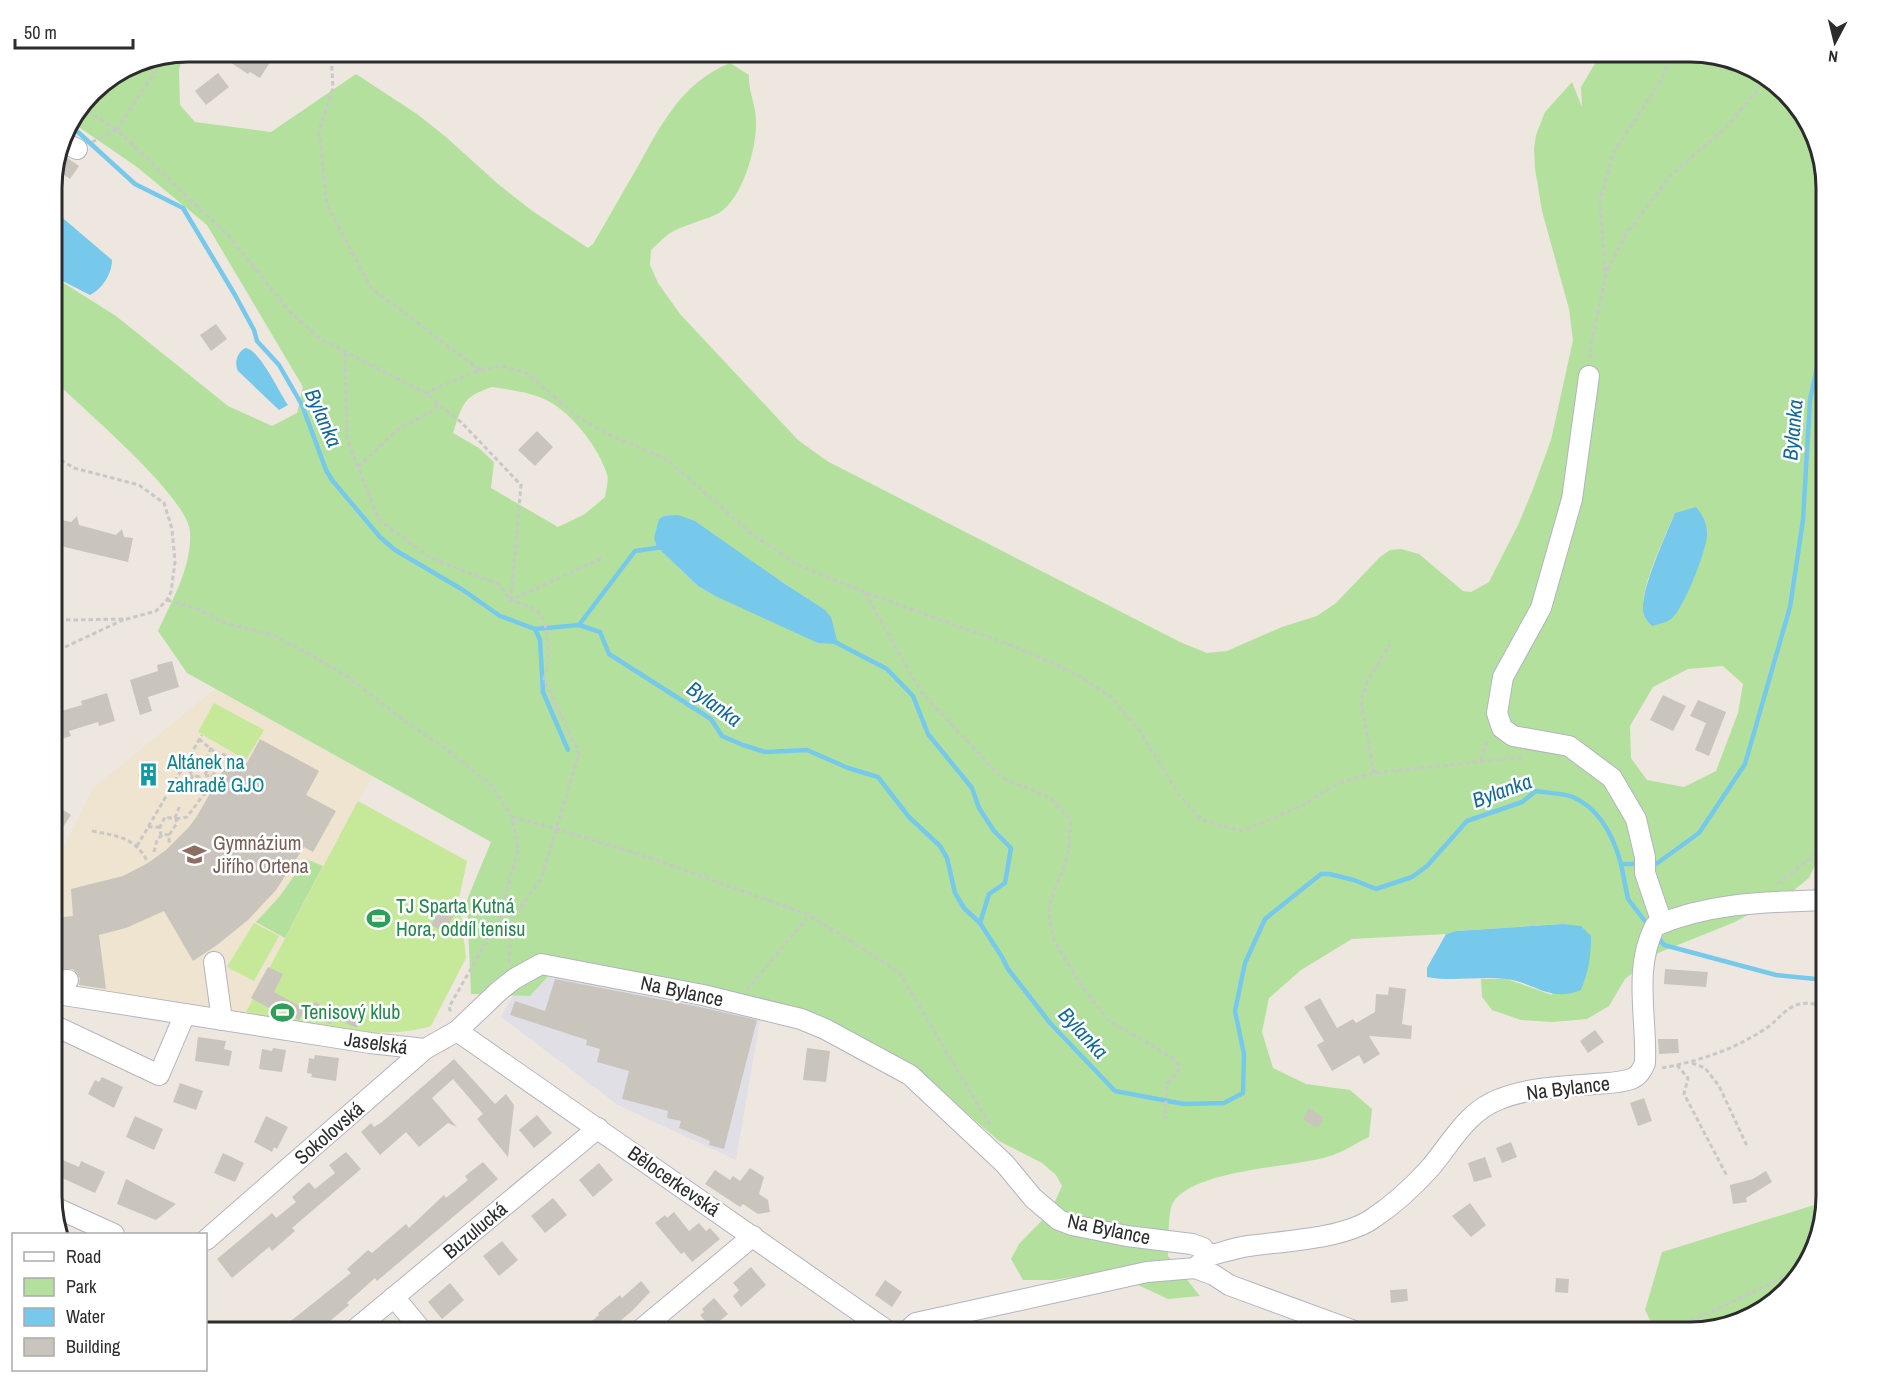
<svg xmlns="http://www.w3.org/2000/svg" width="1877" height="1383" font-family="'Archivo Narrow',sans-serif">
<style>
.industrial{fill:#e1dfe6}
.education{fill:#eee4cf}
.green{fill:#b3e19d;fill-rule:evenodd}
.pitch{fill:#c5e899}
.water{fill:#76c9eb}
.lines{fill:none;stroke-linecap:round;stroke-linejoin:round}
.stream{stroke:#76c9eb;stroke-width:4.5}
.building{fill:#c9c5bd}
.minor-casing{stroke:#b2b4bf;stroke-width:22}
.path{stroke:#c8c8c8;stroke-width:3;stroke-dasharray:4.5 3;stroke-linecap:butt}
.minor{stroke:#fff;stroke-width:20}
.labels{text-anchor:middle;stroke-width:5;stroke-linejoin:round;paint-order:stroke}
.culture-label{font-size:20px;fill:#0d838f;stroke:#fff;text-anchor:start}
.education-label{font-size:20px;fill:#785e54;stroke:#fff;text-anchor:start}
.leisure-label{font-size:20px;fill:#27864d;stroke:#fff;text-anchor:start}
.street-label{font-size:20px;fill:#2c2c2c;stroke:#fff}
.water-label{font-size:21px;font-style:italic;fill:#126899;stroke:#fff}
.rim{fill:none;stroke:#2c2c2c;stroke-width:3}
</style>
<rect width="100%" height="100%" fill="#ede7df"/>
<!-- industrial -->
<polygon class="industrial" points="535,957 764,997 736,1160 618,1105 501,1017"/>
<!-- education -->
<polygon class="education" points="215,689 372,776 246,1012 51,990 51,873 93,788"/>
<!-- green -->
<g class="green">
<path d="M1606 51H1690L1772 79 1812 127 1826 187V841L1809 878 1794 890 1735 922 1658 953 1625 979 1609 1006 1587 1019 1552 1022 1521 1020 1492 1010 1482 997 1481 979H1507L1552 995 1563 924 1456 931 1446 934 1352 939 1301 970 1269 998 1262 1032 1273 1068 1306 1084 1350 1090 1372 1109 1369 1137C1356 1143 1342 1153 1327 1157 1289 1168 1198 1169 1174 1201 1167 1210 1169 1243 1168 1256L1200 1296 1168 1299 1108 1271 1054 1280H1023L1011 1259 1019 1244 1050 1212 1062 1186 1056 1175 1042 1163 999 1141 919 1072 730 996 563 960 530 996 471 994 467 900 491 842 187 673 158 631C172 600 192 567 190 532 188 496 80 407 51 377V275L116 316 228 406 272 426 297 413 303 387 207 225 137 167 70 121 97 85 136 61 184 52 179 70 180 105 195 122 271 132 356 74 417 114 446 137 498 184 531 210 588 248 593 244C608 219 622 193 637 168 661 125 681 83 730 63L749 75C748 91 756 105 756 121 757 147 743 198 719 213 706 220 690 223 676 230 666 234 659 243 651 250L650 265 658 283 680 314 798 440 827 461 1180 642 1207 653 1227 651 1282 627 1317 616 1336 603 1380 557 1390 550 1401 549 1419 554 1463 591 1471 592 1489 582 1519 523 1533 489 1551 440 1573 340 1569 309 1542 211 1535 168 1534 149 1536 135 1545 112 1572 82 1582 107 1581 87 1594 65ZM492 387C511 390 533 392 550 402 574 416 598 447 607 474 609 480 606 490 605 497L585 514 558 527 491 488 494 462 479 448 453 433C463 404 462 397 492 387ZM1675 513 1652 626C1647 622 1644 617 1643 610 1641 586 1665 536 1675 513ZM657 547 782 582 824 609 715 596 698 586ZM1723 666 1743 684 1738 713 1716 771 1684 787 1647 780 1631 758 1630 726 1653 687 1688 669Z"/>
<polygon points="306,859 323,866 285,938 256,922 280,896"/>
<polygon points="1824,1202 1798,1278 1750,1318 1689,1332 1656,1332 1645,1310 1662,1252"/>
</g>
<!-- pitch -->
<g class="pitch">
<polygon points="214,703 264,730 246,760 198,732"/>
<path d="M358 801 467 861 459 898 466 958 431 1026C374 1043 303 1023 246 1012Z"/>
<polygon points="254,923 279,936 254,981 227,967"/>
</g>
<!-- water -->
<g class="water">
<path d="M51 208 112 260C112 274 102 289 90 295L51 275Z"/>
<path d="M245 348C259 348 279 392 288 405L279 410 238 371C234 363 237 353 245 348Z"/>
<path d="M1696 507C1702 514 1707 523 1707 533 1708 548 1683 611 1671 619 1666 623 1658 624 1652 626 1647 622 1644 617 1643 611 1641 588 1666 535 1675 513Z"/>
<polygon points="678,515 695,521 782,582 824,609 831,617 838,644 818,643 715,596 698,586 657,547 654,538 659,519 664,516"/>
<path d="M1563 924 1581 926 1591 936C1591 957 1589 970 1581 990 1550 1003 1534 982 1506 979 1479 976 1453 982 1427 977V968L1446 934 1456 931Z"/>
</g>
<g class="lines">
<!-- stream -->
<g class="stream">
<path d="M68 123 135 184 183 208 235 295 254 330 257 341 279 365 302 405 326 470 332 480 380 537 395 550 463 590 500 616 535 629 579 625 600 632 609 654 711 719 722 736 743 745 765 752 807 750 848 768 878 777 909 817 940 846 947 858 955 893 964 908 980 923 1002 957 1008 969 1050 1023 1115 1091 1184 1104 1224 1103 1243 1093 1244 1054 1235 1011 1245 963 1265 919 1321 874H1329L1354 880 1376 889 1412 877 1427 866 1467 821 1522 802 1536 791C1547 793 1563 793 1573 797 1600 809 1614 838 1621 864H1641"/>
<polyline points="579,625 635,551 663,547"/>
<polyline points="535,629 540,640 543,692 568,750"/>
<polyline points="833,641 887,669 913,696 928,734 972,788 979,808 994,831 1011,848 1005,883 989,894 980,923"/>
<polyline points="1621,864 1628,899 1648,925"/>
<polyline points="1649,864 1656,864 1699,833 1745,764 1790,607 1803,520 1810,400 1826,325"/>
<polyline points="1657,936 1664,945 1776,975 1826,980"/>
</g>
</g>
<!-- building -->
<g class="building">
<polygon points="213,51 259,51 272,59 260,78 250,72 248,74"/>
<polygon points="218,73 229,87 206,105 195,91"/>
<polygon points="66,157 79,166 70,179 57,170"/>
<polygon points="216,324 227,339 211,351 200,335"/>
<polygon points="537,431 553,447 535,466 518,450"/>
<polygon points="77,516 79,525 116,535 122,529 124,537 133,538 128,562 56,545 57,540 51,539 51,521 61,523 62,520 71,522"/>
<polygon points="172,661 179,687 148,697 152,711 140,715 130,680 158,671 157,665"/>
<polygon points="107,693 115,721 99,726 98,722 69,731 71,736 51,742 51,714 82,705 81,701"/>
<polygon points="1663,695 1686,706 1673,731 1650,720"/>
<polygon points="1698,700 1726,712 1709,756 1695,750 1706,723 1690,716"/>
<polygon points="260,739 319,771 306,795 336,811 313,852 304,847 276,890 248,920 217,945 193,961 164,911 126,928 99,935 106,989 79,985 80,978 77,973 73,969 61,969 56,918 73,916 71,889 123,876 148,863 166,850 189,827 197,816 232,755 247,763"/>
<polygon points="152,763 159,771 156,781 146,784 138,776 142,766"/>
<polygon points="51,802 71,815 51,845"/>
<polygon points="445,901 458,908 444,932 431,925"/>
<polygon points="268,967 283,974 274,992 305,1009 299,1020 278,1008 276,1012 251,998"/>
<polygon points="1665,969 1708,972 1706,987 1664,984"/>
<polygon points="555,979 700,1007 757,1020 724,1149 709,1145 710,1141 679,1128 681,1121 667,1118 668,1111 622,1099 629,1071 597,1062 600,1049 586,1045 587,1040 510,1015 515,1001 545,1011"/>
<polygon points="1389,987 1406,989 1402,1024 1412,1026 1411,1039 1369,1036 1380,1054 1364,1064 1359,1055 1332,1071 1317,1045 1324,1041 1304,1007 1320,998 1337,1028 1353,1019 1356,1023 1375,1012 1376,994 1388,995"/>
<polygon points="315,1002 336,1013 340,1006 361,1017 356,1028 334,1017 330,1024 309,1013"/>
<polygon points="1595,1030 1604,1042 1588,1053 1580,1041"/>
<polygon points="198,1037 226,1041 224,1049 232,1051 229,1066 195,1061"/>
<polygon points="1658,1039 1678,1039 1679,1053 1659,1054"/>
<polygon points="273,1048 286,1050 282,1072 259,1069 262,1049 272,1051"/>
<polygon points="807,1048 830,1051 826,1082 803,1080"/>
<polygon points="315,1055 339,1058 336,1081 311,1077 312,1074 307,1073 309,1058 314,1059"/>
<polygon points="454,1059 495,1104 506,1094 514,1105 508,1157 477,1119 483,1114 453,1079 432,1098 457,1127 448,1123 419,1147 406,1132 380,1155 361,1132 371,1123 374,1127 382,1122"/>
<polygon points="102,1077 123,1087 114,1108 88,1094 95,1080 99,1082"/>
<polygon points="180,1083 203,1091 196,1110 173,1102"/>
<polygon points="1644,1098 1652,1121 1638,1126 1630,1103"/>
<polygon points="1309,1108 1324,1118 1317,1128 1303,1119"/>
<polygon points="537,1115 552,1133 534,1148 519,1130"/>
<polygon points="135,1116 163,1129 154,1150 126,1137"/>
<polygon points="266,1116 288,1127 277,1149 274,1147 272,1152 254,1142"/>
<polygon points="1511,1142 1517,1157 1502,1163 1496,1148"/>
<polygon points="346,1152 361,1169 292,1228 295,1231 272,1251 269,1247 232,1278 217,1259 272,1213 276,1218 296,1202 292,1197 309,1182 315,1189 335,1173 329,1165"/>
<polygon points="223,1153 244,1163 235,1182 214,1173"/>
<polygon points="51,1155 79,1167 81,1161 105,1172 95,1193 51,1173"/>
<polygon points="1485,1157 1492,1177 1474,1182 1468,1163"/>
<polygon points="483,1162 498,1179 377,1281 375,1278 347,1303 349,1305 317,1332 277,1332 351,1273 347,1269 368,1250 372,1253 406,1224 409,1228 444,1195 446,1198 468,1180 465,1176"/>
<polygon points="599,1163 613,1180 593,1197 579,1180"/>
<polygon points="750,1168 764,1177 759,1194 768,1200 770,1212 758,1214 743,1204 740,1207 705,1184 715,1170 730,1180 733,1176 740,1181"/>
<polygon points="1766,1171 1772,1182 1746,1198 1747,1202 1733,1204 1730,1185 1753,1179"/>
<polygon points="126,1179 149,1191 176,1204 156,1220 117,1204"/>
<polygon points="553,1198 567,1215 545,1233 531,1216"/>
<polygon points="1470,1203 1486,1225 1471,1237 1452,1216"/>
<polygon points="674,1212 689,1231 699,1223 706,1231 710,1228 720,1239 692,1262 684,1252 681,1254 655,1223 665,1215 667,1218"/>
<polygon points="502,1241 518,1260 499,1276 483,1256"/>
<polygon points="751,1267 766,1285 741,1307 733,1296 739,1290 733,1283"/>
<polygon points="1556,1278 1569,1279 1568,1293 1555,1292"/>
<polygon points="885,1280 902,1292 892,1307 875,1295"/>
<polygon points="641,1281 650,1292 632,1311 607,1332 579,1332 599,1315 598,1313 620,1295 622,1298"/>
<polygon points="450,1283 464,1300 442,1319 428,1302"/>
<polygon points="1407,1289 1408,1301 1391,1303 1390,1290"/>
<polygon points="714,1298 728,1314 711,1328 700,1315 704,1312 702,1309"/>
</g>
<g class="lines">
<defs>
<g id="minor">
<polyline points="61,141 77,149"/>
<polyline points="1589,376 1572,499 1541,608 1503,677 1497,713 1502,728 1513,736 1569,746 1612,778 1636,819 1645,857 1645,873 1662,923"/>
<polyline points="214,962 222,1020"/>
<polyline points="51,993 370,1043 425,1049"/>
<polyline points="53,993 56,981 68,980"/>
<polyline points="51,1024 159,1075 185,1014"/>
<polyline points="457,1031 889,1332"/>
<polyline points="52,1206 114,1234"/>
<polyline points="206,1240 425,1049 457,1031 499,991 514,979 541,964 703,995 801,1019 825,1029 910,1075 1005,1164 1033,1198 1059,1220 1072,1225 1127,1236 1192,1244 1203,1248 1208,1256"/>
<path d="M1208 1256C1221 1253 1234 1248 1248 1246 1284 1241 1342 1239 1372 1219 1393 1205 1413 1187 1430 1168 1452 1142 1467 1111 1500 1099 1530 1087 1563 1087 1595 1084 1607 1083 1620 1083 1631 1079 1639 1076 1642 1070 1645 1063 1647 1016 1633 969 1655 926 1710 902 1768 902 1826 900"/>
<polyline points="1195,1268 1214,1275 1229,1285 1357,1332"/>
<polyline points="394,1297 423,1332"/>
<polyline points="352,1332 598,1128"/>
<polyline points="638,1332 753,1236"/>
<polyline points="906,1332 916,1323 1147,1272 1195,1268 1208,1256"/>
</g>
</defs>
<!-- minor casing -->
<use href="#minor" class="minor-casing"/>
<!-- path -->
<g class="path">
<polyline points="331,51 333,88 319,131 327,205 371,288 480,370"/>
<polyline points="81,107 117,130 230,237 289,311 319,338 425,393 462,423 521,485 511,600 498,584 431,558 379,520 347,439 345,350"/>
<polyline points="117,130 165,56"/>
<polyline points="92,142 117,130"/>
<polyline points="1605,271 1600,200 1613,153 1660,82 1668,63 1668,51"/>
<polyline points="1590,359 1591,345 1606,273 1626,234 1672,174 1728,126 1767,77"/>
<polyline points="425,393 480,370 502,366 527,373 578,417 610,435 666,459 752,534 796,564 864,592 1021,649 1072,672 1110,696 1138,728 1179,795 1202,820 1242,831 1299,807 1337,784 1374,773 1524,757"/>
<polyline points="358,467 398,429 431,412 439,404"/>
<polyline points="865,593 921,692 1001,777 1051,798 1071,821 1068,856 1050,902 1049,915 1054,940 1081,985 1107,1019 1171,1057 1179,1065 1177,1074 1167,1083 1165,1119"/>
<polyline points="167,600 200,610 222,622 276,636 318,659 345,675 410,725 441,745 492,786 512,817 518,850 499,920 449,1007 451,1013"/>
<polyline points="51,619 73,620 127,619 156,611 167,600 171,592 175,562 172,529 164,503 139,485 74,468 51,454"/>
<polyline points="65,647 125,619"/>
<polyline points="199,739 217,754"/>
<polyline points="192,752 199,758 209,761 210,765 204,776"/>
<polyline points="207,759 211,747"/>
<polyline points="1481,760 1488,738"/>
<polyline points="185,764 192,775"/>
<polyline points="208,768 212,775 216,772 217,765 215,755 217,754 225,755 230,759"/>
<polyline points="1374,773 1361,702 1366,684 1390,644"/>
<polyline points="205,776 212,775 217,783"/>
<polyline points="199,785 199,777 192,775 192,786 199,785 204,794"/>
<polyline points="512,817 557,829 651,858 809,915 899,972 990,1125"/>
<polyline points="175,818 180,805"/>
<polyline points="176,819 187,817 204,794 209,796"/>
<polyline points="148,827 160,827"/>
<path d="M92 831C117 836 136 837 148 863"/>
<polyline points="161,836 160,827 165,817 176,819 177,823 169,835"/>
<polyline points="137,846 202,735"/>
<polyline points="154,852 157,840 163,834 169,835 169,841 171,845"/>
<polyline points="1778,884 1813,856 1826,842"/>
<path d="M509 963 513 912 520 908 541 879 579 754 544 679C550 663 551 623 537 611 530 606 519 603 511 600L602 558"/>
<polyline points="747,990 809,915"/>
<polyline points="1692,1063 1705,1068 1719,1086 1748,1148"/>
<polyline points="1677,1065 1688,1078 1684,1094 1727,1176"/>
<path d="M1662 1068C1699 1061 1733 1050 1765 1029 1775 1023 1783 1011 1794 1006 1804 1001 1816 1004 1826 1007"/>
<polyline points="1663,1332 1713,1311 1801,1269"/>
</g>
<!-- minor -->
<use href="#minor" class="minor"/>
</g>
<!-- icons -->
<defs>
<symbol id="building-bare" viewBox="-9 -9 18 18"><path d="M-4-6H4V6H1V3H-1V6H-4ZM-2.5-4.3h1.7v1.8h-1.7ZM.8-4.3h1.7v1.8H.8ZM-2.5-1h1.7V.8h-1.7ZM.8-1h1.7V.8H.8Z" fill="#0f9aa8" stroke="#fff" stroke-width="2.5" paint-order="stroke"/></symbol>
<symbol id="university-bare" viewBox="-9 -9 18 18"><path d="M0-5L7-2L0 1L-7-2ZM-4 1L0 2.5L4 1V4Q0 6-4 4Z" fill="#8d6e63" stroke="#fff" stroke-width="2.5" paint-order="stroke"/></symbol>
<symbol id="stadium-bare" viewBox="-9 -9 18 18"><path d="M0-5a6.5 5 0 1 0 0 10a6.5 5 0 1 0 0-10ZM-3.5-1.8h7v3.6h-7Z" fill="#2e9e5b" stroke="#fff" stroke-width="2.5" paint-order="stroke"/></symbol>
</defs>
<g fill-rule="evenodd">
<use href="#building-bare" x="132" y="758" width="33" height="33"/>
<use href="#university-bare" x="178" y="838" width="33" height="33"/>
<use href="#stadium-bare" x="362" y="902" width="33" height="33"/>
<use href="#stadium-bare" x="266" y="996" width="33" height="33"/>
</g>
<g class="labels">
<!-- culture labels -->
<g class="culture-label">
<text x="167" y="769">Altánek na<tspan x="167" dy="23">zahradě GJO</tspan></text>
</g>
<!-- education labels -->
<g class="education-label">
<text x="213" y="850">Gymnázium<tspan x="213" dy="23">Jiřího Ortena</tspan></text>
</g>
<!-- leisure labels -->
<g class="leisure-label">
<text x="396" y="913">TJ Sparta Kutná<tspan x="396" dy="23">Hora, oddíl tenisu</tspan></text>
<text x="301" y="1019">Tenisový klub</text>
</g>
<!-- street labels -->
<g class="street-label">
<text transform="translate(682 991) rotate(12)" y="7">Na Bylance</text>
<text transform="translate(376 1043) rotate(8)" y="7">Jaselská</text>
<text transform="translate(1568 1088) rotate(-7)" y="7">Na Bylance</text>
<text transform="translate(329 1133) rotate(-41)" y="7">Sokolovská</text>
<text transform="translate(674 1181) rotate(35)" y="7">Bělocerkevská</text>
<text transform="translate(1109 1229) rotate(12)" y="7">Na Bylance</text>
<text transform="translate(475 1230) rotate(-40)" y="7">Buzulucká</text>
</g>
<!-- water labels -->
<g class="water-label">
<text transform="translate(323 418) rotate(66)" y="7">Bylanka</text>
<text transform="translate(1793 430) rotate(-85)" y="7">Bylanka</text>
<text transform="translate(714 704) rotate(36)" y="7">Bylanka</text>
<text transform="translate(1502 791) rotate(-20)" y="7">Bylanka</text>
<text transform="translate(1083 1033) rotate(47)" y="7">Bylanka</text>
</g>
</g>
<!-- crop -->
<path d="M0 0H1877V1383H0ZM188 62H1690A126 126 0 0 1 1816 188V1196A126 126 0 0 1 1690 1322H188A126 126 0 0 1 62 1196V188A126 126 0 0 1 188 62Z" fill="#fff" fill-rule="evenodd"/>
<path class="rim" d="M188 62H1690A126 126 0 0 1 1816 188V1196A126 126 0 0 1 1690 1322H188A126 126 0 0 1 62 1196V188A126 126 0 0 1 188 62Z"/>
<!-- legend -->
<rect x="12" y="1233" width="195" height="138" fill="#ffffff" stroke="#ababab" stroke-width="1.5"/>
<rect x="24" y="1252" width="30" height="9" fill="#ffffff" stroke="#ababab" stroke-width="1.5"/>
<text x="66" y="1263" font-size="18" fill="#2c2c2c">Road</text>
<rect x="24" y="1278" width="30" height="18" fill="#b3e19d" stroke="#ababab" stroke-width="1.5"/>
<text x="66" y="1293" font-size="18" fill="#2c2c2c">Park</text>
<rect x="24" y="1308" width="30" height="18" fill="#76c9eb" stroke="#ababab" stroke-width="1.5"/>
<text x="66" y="1323" font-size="18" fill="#2c2c2c">Water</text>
<rect x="24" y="1338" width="30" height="18" fill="#c9c5bd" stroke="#ababab" stroke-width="1.5"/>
<text x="66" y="1353" font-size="18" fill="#2c2c2c">Building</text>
<!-- north arrow -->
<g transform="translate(1835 42) rotate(187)" stroke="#ffffff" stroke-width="4.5" paint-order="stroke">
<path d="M0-4.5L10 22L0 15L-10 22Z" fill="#2c2c2c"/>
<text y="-9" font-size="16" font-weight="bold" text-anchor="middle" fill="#2c2c2c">N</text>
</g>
<!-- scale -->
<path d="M15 39v9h118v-9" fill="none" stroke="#2c2c2c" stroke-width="3"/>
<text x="24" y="39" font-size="18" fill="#2c2c2c" stroke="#ffffff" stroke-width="4.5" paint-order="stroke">50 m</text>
</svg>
